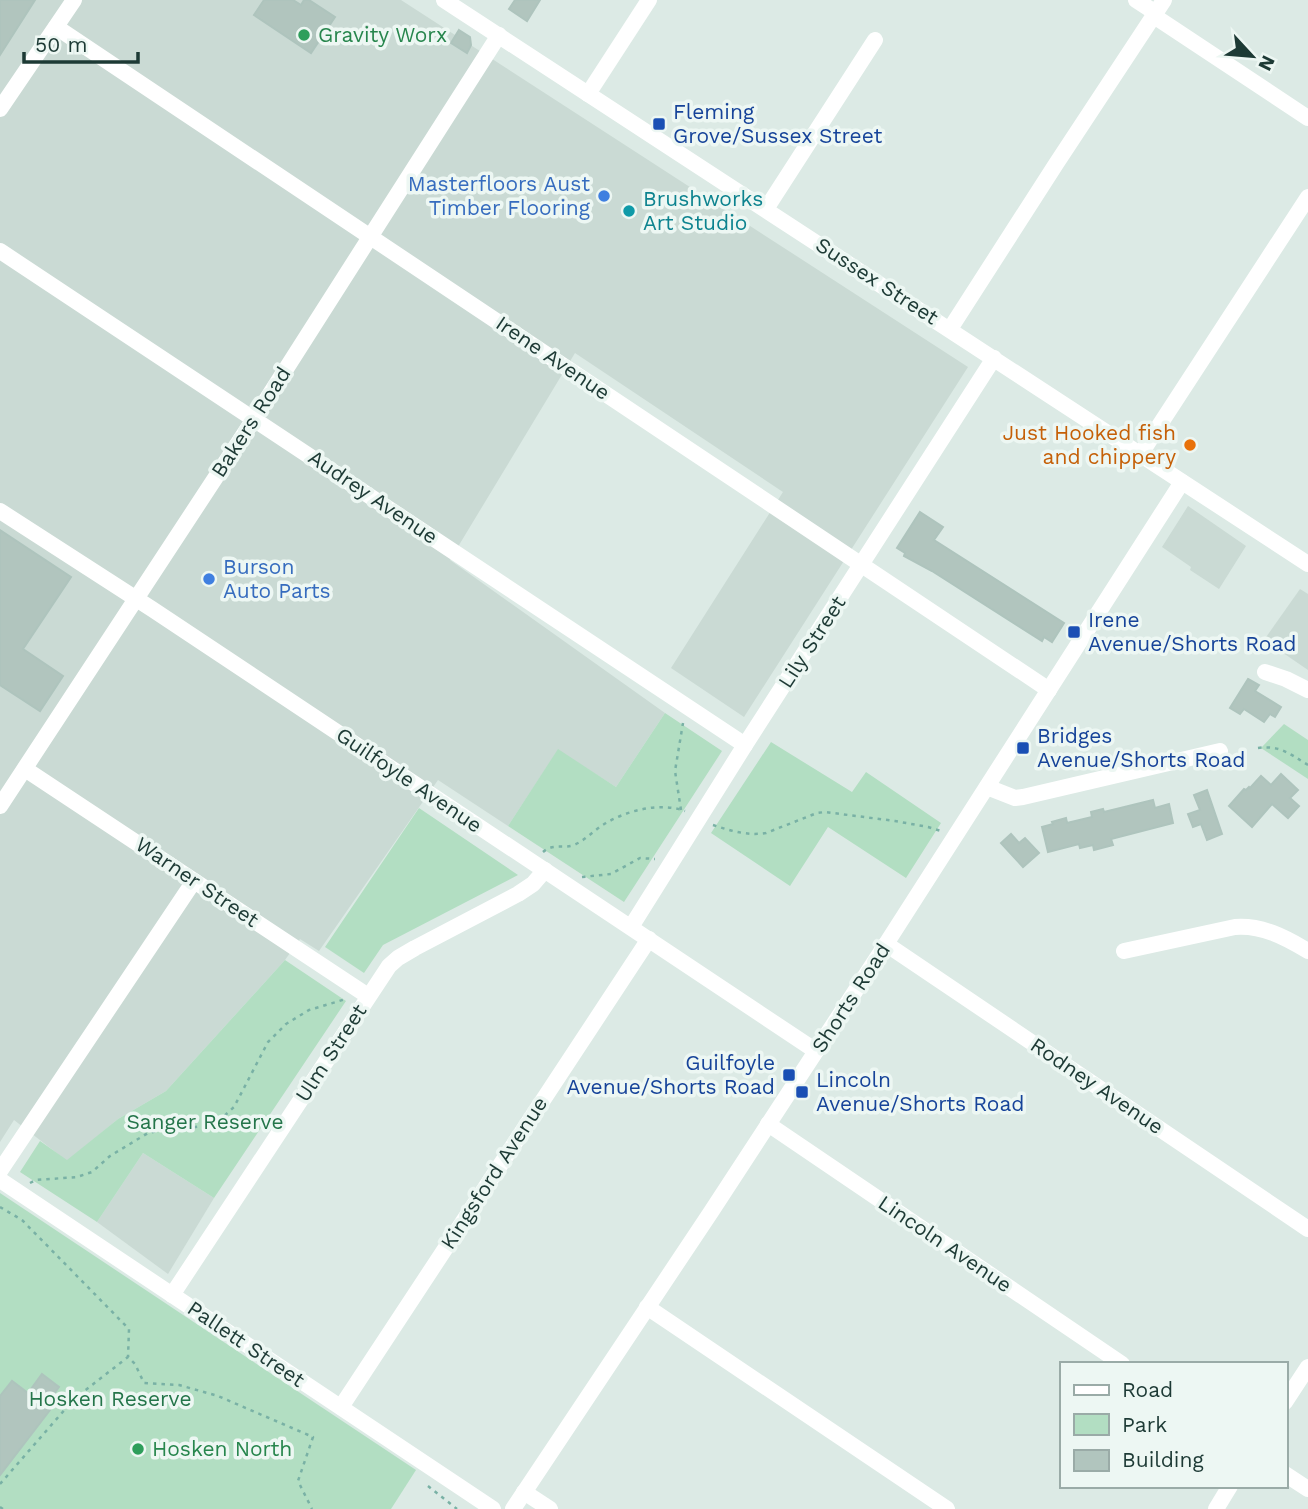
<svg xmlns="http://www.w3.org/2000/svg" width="1308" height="1509" font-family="'Work Sans',sans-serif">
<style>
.built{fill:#cadad4}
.green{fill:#b2dec2}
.building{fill:#b1c5be;stroke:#aec4bd;stroke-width:2}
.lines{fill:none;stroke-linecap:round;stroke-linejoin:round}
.path{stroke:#79b1a5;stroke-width:2.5;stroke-dasharray:3.5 5;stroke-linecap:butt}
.minor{stroke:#fff;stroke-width:16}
.leisure-dot{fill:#2e9e5b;stroke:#edf7f3;stroke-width:2.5}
.transit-dot{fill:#1a4fb4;stroke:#edf7f3;stroke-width:2.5}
.shop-dot{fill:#3f7fe0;stroke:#edf7f3;stroke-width:2.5}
.culture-dot{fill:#0f9aa8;stroke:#edf7f3;stroke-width:2.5}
.food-dot{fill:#e8710a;stroke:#edf7f3;stroke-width:2.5}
.labels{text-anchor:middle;stroke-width:7;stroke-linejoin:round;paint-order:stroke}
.leisure-label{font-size:21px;fill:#27864d;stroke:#edf7f3;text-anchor:start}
.transit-label{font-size:21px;fill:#164399;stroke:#edf7f3;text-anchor:start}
.shop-label{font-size:21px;fill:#366cbe;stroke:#edf7f3;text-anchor:end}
.culture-label{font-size:21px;fill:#0d838f;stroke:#edf7f3;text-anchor:start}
.street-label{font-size:21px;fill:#1d3a35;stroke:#edf7f3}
.food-label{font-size:21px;fill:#c56008;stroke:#edf7f3;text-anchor:end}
.park-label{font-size:21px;fill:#24754a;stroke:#edf7f3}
</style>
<rect width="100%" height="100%" fill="#dceae5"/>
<!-- built -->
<g class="built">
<polygon points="0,0 401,0 968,367 744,717 671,668 783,492 575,353 450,560 665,713 616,787 558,750 508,826 438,780 319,951 300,939 285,960 166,1091 118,1119 67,1161 14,1120 0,1142"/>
<polygon points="1188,506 1246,546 1219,589 1190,570 1191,567 1162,547"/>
<polygon points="1300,589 1308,594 1308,670 1264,640"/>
<polygon points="143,1153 214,1198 168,1274 97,1222"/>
</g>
<!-- green -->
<g class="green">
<polygon points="665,713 722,751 624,902 508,826 558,749 616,787"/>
<polygon points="1284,724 1308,740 1308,779 1261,748"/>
<polygon points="771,742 852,792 866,772 941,823 906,878 828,827 790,886 711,833"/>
<polygon points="419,808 518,875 383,945 364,973 325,947"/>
<polygon points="285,960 346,1001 214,1198 143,1153 97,1222 20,1172 40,1141 67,1160 118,1119 166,1091"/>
<polygon points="0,1193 416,1470 391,1509 0,1509"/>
</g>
<!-- building -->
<g class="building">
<polygon points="0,0 35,0 0,55"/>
<polygon points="264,0 293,0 301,5 304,0 309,0 335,17 311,53 254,15"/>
<polygon points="515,0 540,0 527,21 509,9"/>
<polygon points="459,30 470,37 471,45 467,53 451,43"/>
<polygon points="920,512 943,527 934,540 1064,623 1052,642 1044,637 1042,641 932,571 904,556 905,553 897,548"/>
<polygon points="0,530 71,577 23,649 63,676 40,711 0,685"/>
<polygon points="1248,679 1259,685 1255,691 1281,707 1275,717 1270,714 1264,722 1244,709 1240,714 1230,708"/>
<polygon points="1281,774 1298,790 1290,798 1299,806 1288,818 1272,804 1252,827 1229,806 1244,789 1246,790 1249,787 1250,788 1261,776 1271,785"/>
<polygon points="1207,790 1222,834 1207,840 1201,824 1193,827 1188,814 1200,810 1194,795"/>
<polygon points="1153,800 1155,808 1169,804 1173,823 1111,839 1113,845 1094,850 1093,845 1080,848 1079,844 1048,852 1042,827 1053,824 1052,822 1066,818 1067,823 1092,817 1091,812 1103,809 1104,812"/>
<polygon points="1011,834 1019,843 1025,838 1039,853 1023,867 1001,843"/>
<polygon points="42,1374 59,1387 45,1406 50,1410 0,1475 0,1396 12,1381 28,1393"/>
</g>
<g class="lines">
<!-- path -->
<g class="path">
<path d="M1258 748C1280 745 1290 754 1308 765"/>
<polyline points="681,810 675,771 683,723"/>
<path d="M713 825C731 831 748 836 766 833L817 813 825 812 895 821 928 827 941 831"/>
<path d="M543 852C553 843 563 849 574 845 586 840 595 829 606 823 628 810 661 802 685 811"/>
<polyline points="582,877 611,874 640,858 655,859"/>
<polyline points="30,1183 36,1180 77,1177 92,1172 110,1156 148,1133 172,1128 179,1129 203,1126 221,1119 234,1107 268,1042 286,1024 309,1010 346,999"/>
<polyline points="0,1207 22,1220 129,1329 128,1357"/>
<polyline points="0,1484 74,1399 128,1357 135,1364 144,1383 179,1385 218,1396 313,1437 298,1481 312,1509"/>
<polyline points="428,1486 457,1509"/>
<polyline points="0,1507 3,1509"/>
</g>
<!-- minor -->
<g class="minor">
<polyline points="444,0 1308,564"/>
<polyline points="1136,0 1156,13"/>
<polyline points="1154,16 1308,118"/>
<polyline points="56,27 1049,690"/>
<polyline points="588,94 649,0"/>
<polyline points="0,109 74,0"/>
<polyline points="766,209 875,40"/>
<polyline points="0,251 745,745"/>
<polyline points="950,329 1056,164 1164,0"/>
<polyline points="1140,455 1308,197"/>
<polyline points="0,511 152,609 816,1051"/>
<polyline points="1265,672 1286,679 1308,690"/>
<polyline points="25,769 368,996"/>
<polyline points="987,787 1015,798 1023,797 1220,751"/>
<polyline points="0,806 254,419 499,35"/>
<polyline points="631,927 745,745 994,358"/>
<polyline points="886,944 1308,1229"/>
<path d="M1124 951 1235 927C1262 925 1285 937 1308 951"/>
<polyline points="768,1124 1122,1364"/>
<polyline points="0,1171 194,881"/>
<polyline points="0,1180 493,1509"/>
<polyline points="172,1295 389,966 398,958 415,948 518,894 533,884 545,870"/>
<polyline points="647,1307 947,1509"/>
<polyline points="1285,1402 1308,1367"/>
<polyline points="341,1407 649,939"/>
<polyline points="1285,1474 1308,1489"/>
<polyline points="524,1492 550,1509"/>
<polyline points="513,1509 711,1212 886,944 1182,482"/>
<polyline points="1216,1509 1230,1486"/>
</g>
</g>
<!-- markers -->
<g class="leisure-dot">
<circle cx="304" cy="35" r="7"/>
<circle cx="138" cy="1449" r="7"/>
</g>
<g class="transit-dot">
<rect x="652" y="117" width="14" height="14" rx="3.5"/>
<rect x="1067" y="625" width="14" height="14" rx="3.5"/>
<rect x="1016" y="741" width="14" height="14" rx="3.5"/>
<rect x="782" y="1068" width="14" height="14" rx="3.5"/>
<rect x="795" y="1085" width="14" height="14" rx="3.5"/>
</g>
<g class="shop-dot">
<circle cx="604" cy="196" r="7"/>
<circle cx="209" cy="579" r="7"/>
</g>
<circle class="culture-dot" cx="629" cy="211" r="7"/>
<circle class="food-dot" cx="1190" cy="445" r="7"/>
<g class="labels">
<!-- leisure labels -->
<g class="leisure-label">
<text x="318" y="42">Gravity Worx</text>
<text x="152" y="1456">Hosken North</text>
</g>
<!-- transit labels -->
<g class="transit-label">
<text x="673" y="119">Fleming<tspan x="673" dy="24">Grove/Sussex Street</tspan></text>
<text x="1088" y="627">Irene<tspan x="1088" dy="24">Avenue/Shorts Road</tspan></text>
<text x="1037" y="743">Bridges<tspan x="1037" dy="24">Avenue/Shorts Road</tspan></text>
<text x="775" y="1070" text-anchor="end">Guilfoyle<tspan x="775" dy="24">Avenue/Shorts Road</tspan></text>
<text x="816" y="1087">Lincoln<tspan x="816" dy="24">Avenue/Shorts Road</tspan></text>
</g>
<!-- shop labels -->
<g class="shop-label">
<text x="590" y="191">Masterfloors Aust<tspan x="590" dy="24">Timber Flooring</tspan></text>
<text x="223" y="574" text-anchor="start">Burson<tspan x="223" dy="24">Auto Parts</tspan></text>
</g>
<!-- culture labels -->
<g class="culture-label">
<text x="643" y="206">Brushworks<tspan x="643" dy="24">Art Studio</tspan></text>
</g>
<!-- street labels -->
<g class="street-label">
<text transform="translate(877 281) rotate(33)" y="7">Sussex Street</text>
<text transform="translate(553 358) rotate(34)" y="7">Irene Avenue</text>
<text transform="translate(251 422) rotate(-57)" y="7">Bakers Road</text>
<text transform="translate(373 497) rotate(34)" y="7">Audrey Avenue</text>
<text transform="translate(812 642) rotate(-57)" y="7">Lily Street</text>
<text transform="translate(409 780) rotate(34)" y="7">Guilfoyle Avenue</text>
<text transform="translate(197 882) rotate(34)" y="7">Warner Street</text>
<text transform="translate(851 998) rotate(-57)" y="7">Shorts Road</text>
<text transform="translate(331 1053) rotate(-57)" y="7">Ulm Street</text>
<text transform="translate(1097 1086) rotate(34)" y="7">Rodney Avenue</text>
<text transform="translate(494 1173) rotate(-57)" y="7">Kingsford Avenue</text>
<text transform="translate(945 1244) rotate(34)" y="7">Lincoln Avenue</text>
<text transform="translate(246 1344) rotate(34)" y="7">Pallett Street</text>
</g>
<!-- food labels -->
<g class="food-label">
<text x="1176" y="440">Just Hooked fish<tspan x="1176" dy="24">and chippery</tspan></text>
</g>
<!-- park labels -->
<g class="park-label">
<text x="205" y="1129">Sanger Reserve</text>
<text x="110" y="1406">Hosken Reserve</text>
</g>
</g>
<!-- legend -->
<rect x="1060" y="1362" width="228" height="126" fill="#edf7f3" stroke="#9aaba7" stroke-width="2"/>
<rect x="1074" y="1385" width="35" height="10" fill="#ffffff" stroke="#9aaba7" stroke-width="2"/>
<text x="1122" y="1397" font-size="21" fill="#1d3a35">Road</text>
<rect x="1074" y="1414" width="35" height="21" fill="#b2dec2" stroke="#9aaba7" stroke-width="2"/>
<text x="1122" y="1432" font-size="21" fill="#1d3a35">Park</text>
<rect x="1074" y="1450" width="35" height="21" fill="#b1c5be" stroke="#9aaba7" stroke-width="2"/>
<text x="1122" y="1467" font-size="21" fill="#1d3a35">Building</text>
<!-- north arrow -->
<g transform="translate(1252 56) rotate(116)" stroke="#edf7f3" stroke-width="5" paint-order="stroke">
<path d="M0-5L12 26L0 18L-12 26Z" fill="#1d3a35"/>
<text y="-10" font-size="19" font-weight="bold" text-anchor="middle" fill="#1d3a35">N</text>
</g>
<!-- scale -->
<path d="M24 52v10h114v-10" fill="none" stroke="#1d3a35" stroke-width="3.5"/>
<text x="35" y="52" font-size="21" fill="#1d3a35" stroke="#edf7f3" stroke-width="5" paint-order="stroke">50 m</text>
</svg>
